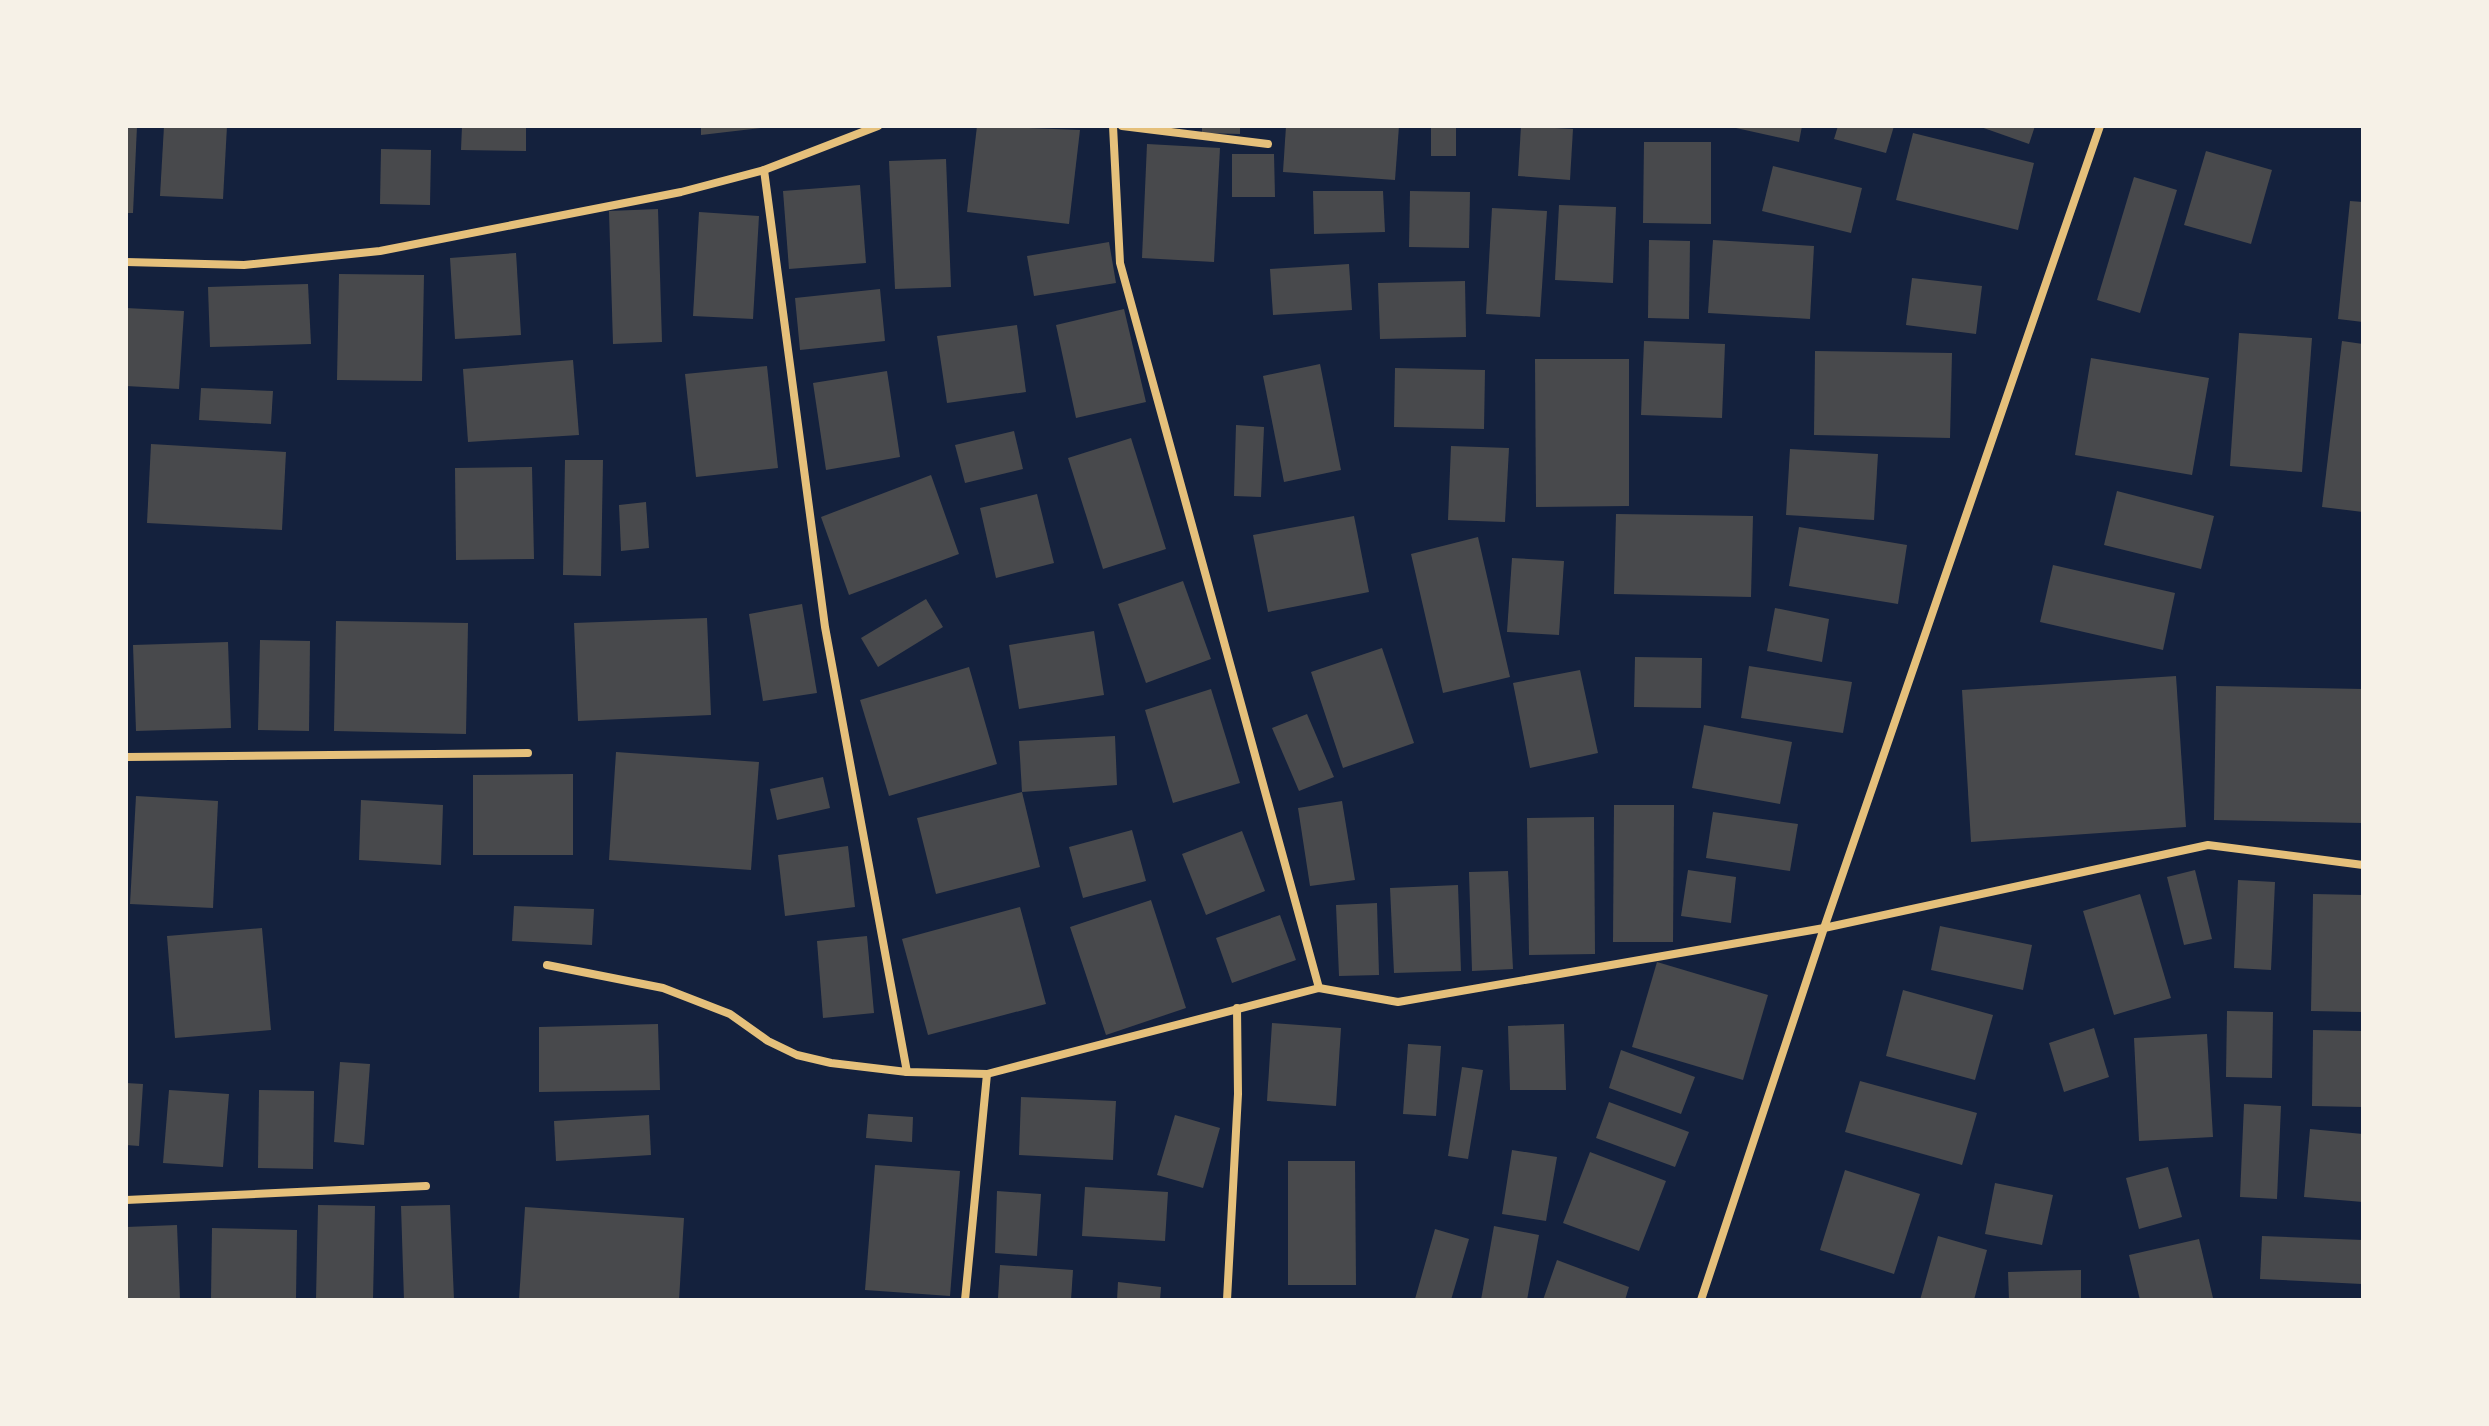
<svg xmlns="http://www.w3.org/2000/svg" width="2489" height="1426" font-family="Manrope,sans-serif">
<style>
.building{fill:#48494c}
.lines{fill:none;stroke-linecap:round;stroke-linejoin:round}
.minor{stroke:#e5c07b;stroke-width:8}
</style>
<rect width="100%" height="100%" fill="#14213d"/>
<!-- building -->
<g class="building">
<polygon points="126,126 137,126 133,213 126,213"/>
<polygon points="164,126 227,126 223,199 160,196"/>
<polygon points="462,126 526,126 526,151 461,150"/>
<polygon points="701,126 761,126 761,128 701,135"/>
<polygon points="977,126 1080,130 1069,224 967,212"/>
<polygon points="1202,126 1240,126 1240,134 1202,133"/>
<polygon points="1286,126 1399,126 1395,180 1283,172"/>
<rect x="1431" y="126" width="25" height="30"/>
<polygon points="1521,126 1573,129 1570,180 1518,176"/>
<polygon points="1727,126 1802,126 1799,142"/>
<polygon points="1838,126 1894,126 1886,153 1834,139"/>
<polygon points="1978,126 2035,126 2029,144"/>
<polygon points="1913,133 2034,163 2018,230 1896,200"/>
<polygon points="1644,142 1711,142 1711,224 1643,223"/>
<polygon points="1147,144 1220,148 1214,262 1142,258"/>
<polygon points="381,149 431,150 430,205 380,204"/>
<polygon points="2206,151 2272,170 2251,244 2184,225"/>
<polygon points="1232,154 1274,154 1275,197 1232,197"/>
<polygon points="946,159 951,287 895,289 889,161"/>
<polygon points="1773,166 1862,188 1851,233 1762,211"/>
<polygon points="2134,177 2177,190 2140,313 2097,300"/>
<polygon points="860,185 866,263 789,269 783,191"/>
<polygon points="1313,191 1383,191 1385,232 1314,234"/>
<polygon points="1410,191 1470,192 1469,248 1409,247"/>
<polygon points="2350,201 2363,202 2363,322 2338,319"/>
<polygon points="1559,205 1616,207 1613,283 1555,280"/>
<polygon points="1492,208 1547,211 1540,317 1486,314"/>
<polygon points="658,209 662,342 613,344 609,211"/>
<polygon points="699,212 759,216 753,319 693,316"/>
<polygon points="1649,240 1690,241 1689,319 1648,318"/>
<polygon points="1713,240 1814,246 1810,319 1708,313"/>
<polygon points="1109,242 1116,283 1034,296 1027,256"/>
<polygon points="516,253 521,335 455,339 450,258"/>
<polygon points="1349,264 1352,310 1273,315 1270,269"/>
<polygon points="339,274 424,275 422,381 337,380"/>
<polygon points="1912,278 1982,286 1976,334 1906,325"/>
<polygon points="1465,281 1466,337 1380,339 1378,283"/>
<polygon points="308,284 311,344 210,347 208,287"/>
<polygon points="880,289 885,341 800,350 795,298"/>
<polygon points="126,308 184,311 179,389 126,386"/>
<polygon points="1124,309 1146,402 1076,418 1056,325"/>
<polygon points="1017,325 1026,392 947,403 937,336"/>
<polygon points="2239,333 2312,338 2302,472 2230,466"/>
<polygon points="1644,341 1725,344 1722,418 1641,415"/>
<polygon points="2342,341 2363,344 2363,512 2322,507"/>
<polygon points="1815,351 1952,353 1950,438 1814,435"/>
<polygon points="2091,358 2209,378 2192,475 2075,455"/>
<polygon points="1535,359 1629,359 1629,506 1536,507"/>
<polygon points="573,360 579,435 468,442 463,369"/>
<polygon points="1320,364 1341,470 1284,482 1263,376"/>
<polygon points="767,366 778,468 696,477 685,374"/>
<polygon points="1395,368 1485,370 1484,429 1394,427"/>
<polygon points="887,371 900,457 826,470 813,383"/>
<polygon points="201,388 273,391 271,424 199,420"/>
<polygon points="1236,425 1264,427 1261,497 1234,496"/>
<polygon points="1014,431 1023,469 965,483 955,445"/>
<polygon points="1131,438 1166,549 1103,569 1068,458"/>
<polygon points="151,444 286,452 282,530 147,523"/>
<polygon points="1451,446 1509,448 1505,522 1448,520"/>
<polygon points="1790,449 1878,454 1874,520 1786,515"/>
<polygon points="565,460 603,460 601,576 563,575"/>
<polygon points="532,467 534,559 456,560 455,468"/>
<polygon points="931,475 959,554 849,595 821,517"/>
<polygon points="2117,491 2214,516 2201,569 2104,545"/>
<polygon points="1037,494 1054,563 996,578 980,508"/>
<polygon points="646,502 649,548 621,551 619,505"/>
<polygon points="1616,514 1753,516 1751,597 1614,594"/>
<polygon points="1354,516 1369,592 1268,612 1253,535"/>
<polygon points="1799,527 1907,545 1898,604 1789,586"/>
<polygon points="1478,537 1510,677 1443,693 1411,554"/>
<polygon points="1512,558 1564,561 1559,635 1507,632"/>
<polygon points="2053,565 2175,593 2163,650 2040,622"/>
<polygon points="1183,581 1211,659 1146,683 1118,604"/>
<polygon points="926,599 943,627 878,667 861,638"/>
<polygon points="802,604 817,693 763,701 749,614"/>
<polygon points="1775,608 1829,619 1822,662 1767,651"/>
<polygon points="707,618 711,715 578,721 574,623"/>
<polygon points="336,621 468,623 466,734 334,731"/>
<polygon points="1094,631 1104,695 1019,709 1009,645"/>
<polygon points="260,640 310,641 309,731 258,730"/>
<polygon points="228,642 231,728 136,731 133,645"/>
<polygon points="1382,648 1414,743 1343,768 1311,672"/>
<polygon points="1635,657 1702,658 1701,708 1634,707"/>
<polygon points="1749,666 1852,682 1843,733 1741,718"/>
<polygon points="969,667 997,764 889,796 860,700"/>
<polygon points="1580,670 1598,753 1530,768 1513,683"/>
<polygon points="2176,676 2186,827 1971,842 1962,690"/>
<polygon points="2216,686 2363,689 2363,823 2214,820"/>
<polygon points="1211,689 1240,783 1173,803 1145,710"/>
<polygon points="1307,714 1334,777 1299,791 1272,728"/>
<polygon points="1704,725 1792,742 1780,804 1692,788"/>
<polygon points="1115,736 1117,785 1022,792 1019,741"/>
<polygon points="616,752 759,762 751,870 609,860"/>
<polygon points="573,774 573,855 473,855 473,775"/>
<polygon points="823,777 830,808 777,820 770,789"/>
<polygon points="1022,792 1040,867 936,894 917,818"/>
<polygon points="136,796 218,801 213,908 130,904"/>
<polygon points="361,800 443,805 441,865 359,860"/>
<polygon points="1342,801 1355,880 1310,886 1298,808"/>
<polygon points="1614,805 1674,805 1673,942 1613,942"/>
<polygon points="1713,812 1798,824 1790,871 1706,858"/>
<polygon points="1594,817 1595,954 1529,955 1527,818"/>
<polygon points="1132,830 1146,881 1083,898 1069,847"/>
<polygon points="1242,831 1265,891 1206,915 1182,854"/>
<polygon points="848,846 855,907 785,916 778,855"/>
<polygon points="1688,870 1736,877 1731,923 1681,916"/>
<polygon points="2195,870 2212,939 2184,945 2167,877"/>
<polygon points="1508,871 1513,969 1472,971 1469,872"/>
<polygon points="2238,880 2275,882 2271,970 2234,968"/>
<polygon points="1458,885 1461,971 1394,973 1390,888"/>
<polygon points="2140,894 2171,998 2114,1015 2083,911"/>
<polygon points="2313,894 2363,895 2363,1012 2311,1011"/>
<polygon points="1151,900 1186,1008 1106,1035 1070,927"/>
<polygon points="1377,903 1379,975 1339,976 1336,905"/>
<polygon points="514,906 594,909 592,945 512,941"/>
<polygon points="1020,907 1046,1004 928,1035 902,939"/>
<polygon points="1280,915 1296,960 1232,983 1216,938"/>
<polygon points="1940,926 2032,945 2023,990 1931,970"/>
<polygon points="262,928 271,1030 175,1038 167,936"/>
<polygon points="867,936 874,1013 823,1018 817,941"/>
<polygon points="1657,962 1768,995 1743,1080 1632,1047"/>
<polygon points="1903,990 1993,1015 1975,1080 1886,1056"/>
<polygon points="2227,1011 2273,1012 2272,1078 2226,1077"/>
<polygon points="1272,1023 1341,1028 1336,1106 1267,1101"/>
<polygon points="658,1024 660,1090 539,1092 539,1027"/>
<polygon points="1564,1024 1566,1090 1510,1090 1508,1026"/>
<polygon points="2094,1028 2109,1077 2064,1092 2049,1043"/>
<polygon points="2313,1030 2363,1031 2363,1107 2312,1106"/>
<polygon points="2207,1034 2213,1137 2139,1141 2134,1038"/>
<polygon points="1408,1044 1441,1046 1436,1116 1403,1114"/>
<polygon points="1621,1050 1695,1077 1681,1114 1609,1088"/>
<polygon points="340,1062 370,1064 364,1145 334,1142"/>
<polygon points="1462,1067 1483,1070 1468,1159 1448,1156"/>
<polygon points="1860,1081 1977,1113 1962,1165 1845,1132"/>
<polygon points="126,1083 143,1084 139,1146 126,1145"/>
<polygon points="169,1090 229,1094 223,1167 163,1163"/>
<polygon points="259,1090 314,1091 313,1169 258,1168"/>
<polygon points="1021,1097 1116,1101 1113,1160 1019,1155"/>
<polygon points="1609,1102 1689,1132 1675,1167 1596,1138"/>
<polygon points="2244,1104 2281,1106 2277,1199 2240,1197"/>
<polygon points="868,1114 913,1117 912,1142 866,1138"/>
<polygon points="649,1115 651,1155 556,1161 554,1121"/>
<polygon points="1175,1115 1220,1128 1203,1188 1157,1175"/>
<polygon points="2310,1129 2363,1134 2363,1202 2304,1197"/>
<polygon points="1512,1150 1557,1157 1546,1221 1502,1214"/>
<polygon points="1590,1152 1666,1181 1639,1251 1563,1223"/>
<polygon points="1288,1161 1355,1161 1356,1285 1288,1285"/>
<polygon points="875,1165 960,1171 950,1296 865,1290"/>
<polygon points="2168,1167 2182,1217 2139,1229 2126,1178"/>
<polygon points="1845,1170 1920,1194 1894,1274 1820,1250"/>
<polygon points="1995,1183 2053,1195 2042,1245 1985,1234"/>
<polygon points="1085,1187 1168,1192 1165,1241 1082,1236"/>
<polygon points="997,1191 1041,1194 1037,1256 995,1253"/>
<polygon points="318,1205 375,1206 373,1300 316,1300"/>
<polygon points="450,1205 454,1300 404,1300 401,1206"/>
<polygon points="525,1207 684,1218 679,1300 519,1300"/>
<polygon points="177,1225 180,1300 126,1300 126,1227"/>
<polygon points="1494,1226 1539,1235 1527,1300 1481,1300"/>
<polygon points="212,1228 297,1230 296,1300 211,1300"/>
<polygon points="1435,1229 1469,1239 1451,1300 1419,1300 1415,1299"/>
<polygon points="1938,1236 1987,1250 1974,1300 1920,1300"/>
<polygon points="2262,1236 2363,1240 2362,1284 2260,1279"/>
<polygon points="2199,1239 2213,1298 2140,1300 2129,1255"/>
<polygon points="1557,1260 1629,1287 1625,1300 1543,1300"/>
<polygon points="1000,1265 1073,1270 1071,1300 998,1298"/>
<polygon points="2081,1270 2081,1300 2009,1300 2008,1272"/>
<polygon points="1118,1282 1161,1287 1160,1300 1117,1300"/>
</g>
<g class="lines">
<!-- minor -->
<g class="minor">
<polyline points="1113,126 1120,263 1319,988"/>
<polyline points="1122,126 1268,144"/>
<polyline points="764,170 825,627 907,1072"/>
<polyline points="126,262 244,265 380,251 681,192 764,170 878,126"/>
<polyline points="126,757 528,753"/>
<polyline points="547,965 663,988 730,1014 768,1041 797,1055 831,1063 907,1072 987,1074 1319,988 1398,1002 1824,928 2208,845 2363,865"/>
<polyline points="126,1200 426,1186"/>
<polyline points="965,1300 987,1074"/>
<polyline points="1227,1300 1238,1094 1237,1008"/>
<polyline points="1701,1300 1824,928 2100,126"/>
</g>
</g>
<!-- border -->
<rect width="2489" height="1426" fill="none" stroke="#f6f1e7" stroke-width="256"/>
</svg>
